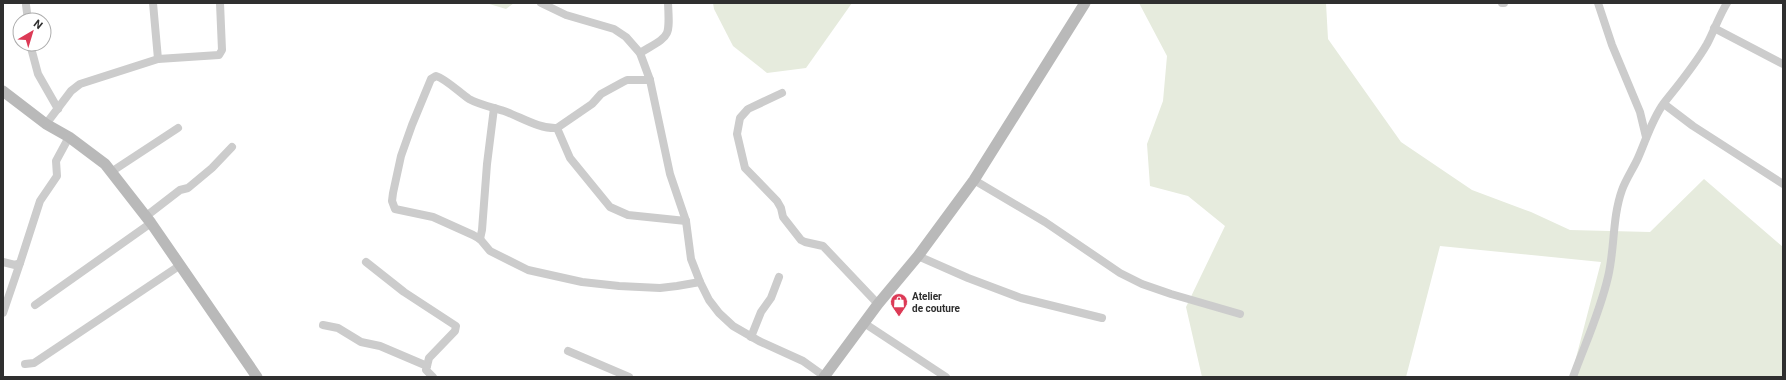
<svg xmlns="http://www.w3.org/2000/svg" width="1786" height="380" font-family="Roboto,sans-serif">
<style>
.green{fill:#e6ebdd}
.lines{fill:none;stroke-linecap:round;stroke-linejoin:round}
.street{stroke:#ccc;stroke-width:8}
.secondary{stroke:#b9b9b9;stroke-width:11}
.labels{text-anchor:middle;stroke-width:4;stroke-linejoin:round;paint-order:stroke}
.poi-label{font-size:10px;font-weight:bold;fill:#2f2f2f;stroke:#fff;text-anchor:start}
</style>
<rect width="100%" height="100%" fill="#fff"/>
<!-- green -->
<g class="green">
<polygon points="486,3 514,3 506,9"/>
<polygon points="713,3 852,3 806,68 767,73 733,46 714,9"/>
<polygon points="1139,3 1326,3 1328,39 1401,142 1472,190 1531,212 1570,230 1650,232 1704,179 1783,247 1783,377 1571,377 1601,262 1440,246 1406,377 1202,377 1186,307 1225,226 1188,196 1150,186 1147,144 1163,101 1167,56"/>
</g>
<g class="lines">
<!-- street -->
<g class="street">
<polyline points="153,3 158,59"/>
<polyline points="541,3 566,15 614,29 626,37 640,53 650,80 670,174 686,221 691,259 700,282 709,300 719,313 733,326 759,341 803,361 824,376"/>
<polyline points="1502,3 1504,3"/>
<polyline points="1598,3 1612,45 1640,112 1646,137"/>
<polyline points="26,5 28,20"/>
<polyline points="1714,28 1783,64"/>
<polyline points="30,44 38,74 58,109"/>
<path d="M640 53C670 35 670 39 668 3"/>
<polyline points="782,93 748,109 740,118 737,134 745,168 777,201 781,208 783,217 801,240 805,242 823,246 878,304"/>
<polyline points="1664,104 1693,126 1783,184"/>
<polyline points="46,124 71,91 80,84 158,59 219,55 222,50 220,3"/>
<polyline points="557,128 592,104 601,94 623,82 627,80 650,80"/>
<polyline points="111,172 178,128"/>
<polyline points="974,180 1045,222 1120,273 1142,284 1171,294 1240,314"/>
<polyline points="145,217 180,190 188,188 212,168 232,147"/>
<path d="M686 221 628 215 610 207 570 158 557 128C539 129 521 117 504 111 492 107 480 105 469 99 460 93 446 79 436 76L431 79 412 125 401 156 393 193 392 201 395 209 433 217 473 235 480 239 490 251 528 270 582 282 619 286 660 288 677 286 700 282"/>
<polyline points="480,239 482,230 487,164 494,108"/>
<polyline points="918,256 968,278 1021,298 1102,318"/>
<polyline points="3,262 15,265 20,263 40,201 57,176 56,161 69,137"/>
<polyline points="366,262 404,292 456,326 455,331 429,358 426,370 433,377"/>
<polyline points="35,305 151,223"/>
<polyline points="3,313 20,263"/>
<polyline points="864,323 946,377"/>
<polyline points="323,325 338,328 361,342 380,346 427,366"/>
<polyline points="751,337 761,312 771,298 779,277"/>
<polyline points="568,351 629,377"/>
<polyline points="25,364 34,363 179,266"/>
<path d="M1573 377C1585 344 1600 312 1608 277 1615 248 1612 218 1622 190 1626 179 1633 169 1638 158 1646 140 1652 119 1664 103 1679 84 1695 65 1707 44 1714 31 1719 16 1727 3"/>
</g>
<!-- secondary -->
<g class="secondary">
<polyline points="3,91 46,124 69,137 105,164 151,223 257,377"/>
<polyline points="824,377 878,304 918,256 974,180 1085,3"/>
</g>
</g>
<!-- icons -->
<defs>
<symbol id="shop-pin" viewBox="-11 -11 22 30"><path d="M0 17L-7.5 6A9.5 9.5 0 1 1 7.5 6Z" fill="#dc3a56" stroke="#fff"/><path d="M-5-2.5h2.3a2.7 3.5 0 0 1 5.4 0H5L5.5 6h-11ZM-1.5-2.5h3a1.5 2.3 0 0 0-3 0Z" fill="#fff"/></symbol>
</defs>
<g fill-rule="evenodd">
<use href="#shop-pin" x="889" y="292" width="20" height="27"/>
</g>
<g class="labels">
<!-- poi labels -->
<g class="poi-label">
<text x="912" y="300">Atelier<tspan x="912" dy="12">de couture</tspan></text>
</g>
</g>
<!-- border -->
<rect width="1786" height="380" fill="none" stroke="#2f2f2f" stroke-width="8"/>
<!-- north arrow -->
<g transform="translate(32 32) rotate(38)"><circle r="19" fill="#ffffff" stroke="#acacac"/>
<path d="M0-3L7 15L0 10L-7 15Z" fill="#dc3a56"/>
<text y="-6" font-size="11" font-weight="bold" text-anchor="middle" fill="#2f2f2f">N</text>
</g>
</svg>
